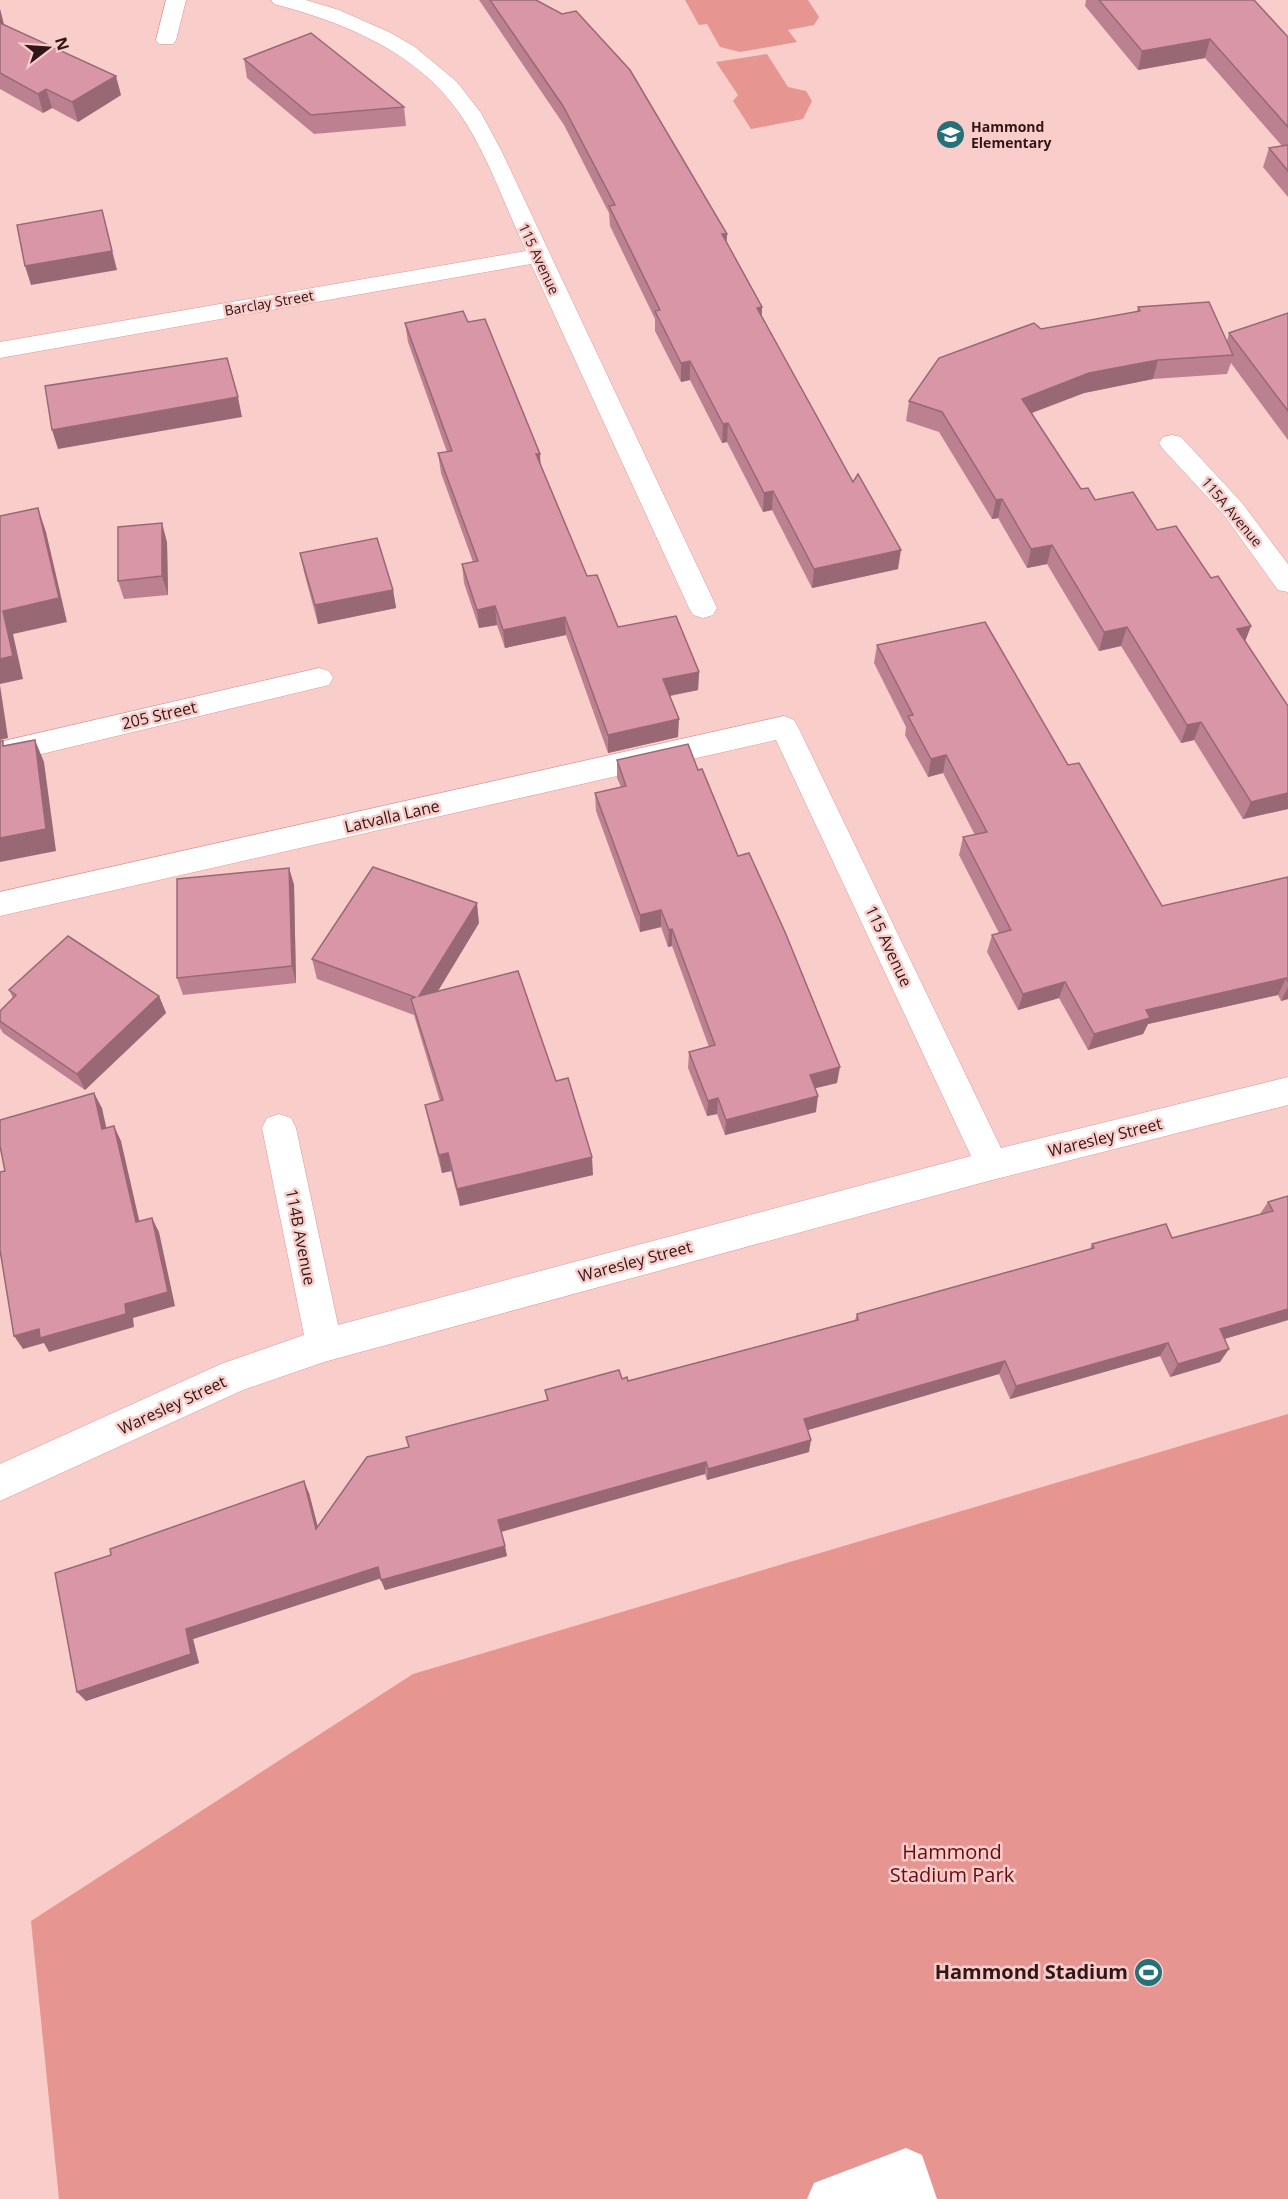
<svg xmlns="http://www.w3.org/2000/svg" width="1288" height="2199" font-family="'Open Sans',sans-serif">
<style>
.green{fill:#e69591}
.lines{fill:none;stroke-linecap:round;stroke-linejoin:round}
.minor-casing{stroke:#dc9894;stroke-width:1}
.minor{fill:#fff;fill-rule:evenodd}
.wall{fill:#bb8190}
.shaded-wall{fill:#986975}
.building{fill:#d996a7;stroke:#986975;stroke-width:1.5}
.labels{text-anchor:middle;stroke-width:5;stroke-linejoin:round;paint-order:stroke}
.far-poi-label{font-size:14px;font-weight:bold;fill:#301616;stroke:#f9cdca;text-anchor:start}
.far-street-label{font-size:14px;fill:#301616;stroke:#f9cdca}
.street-label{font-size:16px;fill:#301616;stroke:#f9cdca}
.near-park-label{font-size:20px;fill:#650b14;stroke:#f9cdca}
.near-poi-label{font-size:20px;font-weight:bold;fill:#301616;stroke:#f9cdca;text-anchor:end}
</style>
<rect width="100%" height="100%" fill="#f9cdca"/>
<!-- green -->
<g class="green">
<polygon points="685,0 808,0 819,17 814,25 788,30 797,42 740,52 720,47 707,24 699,25"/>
<polygon points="767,54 788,87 806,91 812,101 803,119 751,129 733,101 738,95 716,62"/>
<polygon points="1288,1414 1288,2199 59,2199 31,1921 413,1674"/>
</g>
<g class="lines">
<defs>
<g id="minor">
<polygon points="166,0 186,0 176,40 173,44 159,44 156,40"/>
<path d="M271 0H306L339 10 391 33 415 47 457 82 481 113 501 150 717 608 713 615 703 618 693 615 689 608 531 264 0 358V342L526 251C505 206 488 155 460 114 418 52 343 22 274 4Z"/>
<polygon points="1172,435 1181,437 1242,503 1288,564 1288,592 1278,590 1224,515 1163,449 1159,443 1163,437"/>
<polygon points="319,668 329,671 333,678 329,685 0,764 0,742"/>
<polygon points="784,716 794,720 798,727 1001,1148 1288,1077 1288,1105 992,1180 324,1362 243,1390 0,1501 0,1464 221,1364 304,1335 262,1128 267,1118 279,1114 291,1118 296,1128 338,1325 971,1156 776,740 0,916 0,892"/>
<polygon points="906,2148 922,2155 937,2199 807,2199 814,2183"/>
</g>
</defs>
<!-- minor casing -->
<use href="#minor" class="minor-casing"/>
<!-- minor -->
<use href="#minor" class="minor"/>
</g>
<!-- wall -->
<g class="wall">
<polygon points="479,0 536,0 727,234 726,242 762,307 762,317 898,569 812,588 772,510 763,512 727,442 722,443 690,380 681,382 655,331 655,319 610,226 609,213 564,125"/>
<polygon points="1086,0 1254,0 1288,37 1288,197 1263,167 1269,148 1282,146 1205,58 1138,70 1085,6"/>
<polygon points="0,9 4,25 121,95 78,122 52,108 43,113 0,89"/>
<polygon points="244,59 404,107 406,126 314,134 247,78"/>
<polygon points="1138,307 1227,341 1229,333 1288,313 1288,440 1231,363 1227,374 1153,379 1084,393 1032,413 1081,489 1095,500 1157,530 1211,578 1251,626 1245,641 1288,706 1288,809 1243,819 1194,740 1181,743 1121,646 1099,651 1047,564 1027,568 998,518 992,519 939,432 906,421 909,401 1137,311"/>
<polygon points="468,322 540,454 540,464 587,576 618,627 699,672 698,690 670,696 678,737 608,753 566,635 505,648 497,625 479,628 464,583 462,564 473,562 441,473 438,453 447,452 408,342 405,323"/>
<polygon points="167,542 168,595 124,599 118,581"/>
<polygon points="300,553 393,590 396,608 318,624 304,572"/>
<polygon points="877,645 1068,765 1162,906 1288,877 1288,999 1281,1001 1278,995 1148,1024 1143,1034 1088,1050 1059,998 1018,1010 987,952 992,935 999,933 959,855 963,837 975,835 943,773 928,777 905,735 906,727 874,663"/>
<polygon points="617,760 698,770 738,856 837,1083 815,1088 816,1112 725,1135 717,1114 707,1116 688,1068 689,1052 709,1047 672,946 668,947 661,927 640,932 596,811 595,793 621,787 617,778"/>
<polygon points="289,868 294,885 296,983 183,995 177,978"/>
<polygon points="479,923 437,992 556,1081 593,1175 460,1206 451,1171 442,1173 429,1123 425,1105 440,1101 414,1015 317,979 312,959"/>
<polygon points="9,990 159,996 166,1013 85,1090 3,1033 0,1028 0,1011 13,998"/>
<polygon points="1288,1196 1288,1320 1224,1339 1220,1362 1170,1377 1160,1356 1010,1399 999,1374 808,1430 809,1452 707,1480 705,1474 501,1531 507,1556 385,1590 380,1578 193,1639 199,1663 86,1701 309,1493 318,1527 409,1447 547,1400 545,1390 622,1379 628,1381 855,1320 857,1314 1090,1249 1092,1244 1172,1238 1260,1214 1268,1202"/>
</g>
<!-- shaded-wall -->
<g class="shaded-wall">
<polygon points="0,9 4,25 0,27"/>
<polygon points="1210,39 1205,58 1138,70 1142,51"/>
<polygon points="116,76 121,95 78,122 72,102"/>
<polygon points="46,89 52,108 43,113 38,94"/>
<polygon points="102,210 117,270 31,285 25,266"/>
<polygon points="722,234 727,234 726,253"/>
<polygon points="762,307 761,327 757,308"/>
<polygon points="1158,360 1153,379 1084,393 1018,418 1022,399 1089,373"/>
<polygon points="690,361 690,380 681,382 681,363"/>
<polygon points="238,397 242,417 58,449 52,430"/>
<polygon points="728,423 727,442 722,443 723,424"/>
<polygon points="536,454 540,454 541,473"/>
<polygon points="773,491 772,510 763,512 764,493"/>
<polygon points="1002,499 998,518 992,519 996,500"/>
<polygon points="38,508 46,532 67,622 13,634 23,679 0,684 0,659 3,611"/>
<polygon points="162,523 167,542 168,595 162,576"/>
<polygon points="1052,545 1047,564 1027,568 1031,549"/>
<polygon points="901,550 898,569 812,588 814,569"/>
<polygon points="393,590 396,608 318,624 315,605"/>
<polygon points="495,606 497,625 479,628 477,610"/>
<polygon points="565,617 566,635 505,648 503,630"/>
<polygon points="1251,626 1244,644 1237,629"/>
<polygon points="1127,627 1121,646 1099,651 1104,632"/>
<polygon points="699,672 698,690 663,697 663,679"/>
<polygon points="0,685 8,738 0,740"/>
<polygon points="679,719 678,737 608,753 608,735"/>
<polygon points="1201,722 1194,740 1181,743 1187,725"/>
<polygon points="35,740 44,762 56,851 0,862 0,838"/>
<polygon points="946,755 943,773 928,777 931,759"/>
<polygon points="1288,793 1288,809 1243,819 1251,802"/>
<polygon points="289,868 294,885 296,983 292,966"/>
<polygon points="477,903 479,923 423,1016 419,996"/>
<polygon points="661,910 661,927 640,932 640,915"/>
<polygon points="672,929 672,946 668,947 669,930"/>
<polygon points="1286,978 1278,995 1148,1024 1143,1034 1088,1050 1094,1034 1146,1010"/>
<polygon points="1065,982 1059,998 1018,1010 1023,994"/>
<polygon points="1288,987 1288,999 1281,1001"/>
<polygon points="159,996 166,1013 85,1090 77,1074"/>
<polygon points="840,1067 837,1083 808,1090 810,1075"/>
<polygon points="94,1093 102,1108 110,1144 102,1129"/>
<polygon points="818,1096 816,1112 725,1135 726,1120"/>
<polygon points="718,1098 717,1114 707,1116 708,1101"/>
<polygon points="114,1126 121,1141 143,1237 136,1222"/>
<polygon points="448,1153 451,1171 442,1173 439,1155"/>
<polygon points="592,1157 593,1175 460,1206 457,1189"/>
<polygon points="152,1218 159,1232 175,1306 133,1318 134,1327 49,1352 44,1343 23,1349 14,1336 125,1304"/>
<polygon points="1288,1309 1288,1320 1211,1343 1220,1329"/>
<polygon points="1168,1343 1160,1356 1010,1399 1016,1386"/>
<polygon points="1229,1349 1220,1362 1170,1377 1178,1364"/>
<polygon points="1005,1361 999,1374 801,1432 804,1419"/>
<polygon points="811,1440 809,1452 707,1480 708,1469"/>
<polygon points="706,1462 705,1474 501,1532 498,1520"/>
<polygon points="304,1481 309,1493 321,1540 316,1529"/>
<polygon points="505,1546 507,1556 385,1590 381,1580"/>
<polygon points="378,1567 382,1578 193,1639 199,1663 86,1701 77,1692 186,1629"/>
</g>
<!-- building -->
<g class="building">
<polygon points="490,0 536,0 562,14 576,11 630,70 727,234 722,234 762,307 757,308 853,482 858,474 901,550 814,569 773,491 764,493 728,423 723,424 690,361 681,363 655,311 660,310 609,206 615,205 563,106"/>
<polygon points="1099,0 1254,0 1288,37 1288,127 1210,39 1142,51"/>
<polygon points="0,23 116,76 72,102 46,89 38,94 0,73"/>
<polygon points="311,33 404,107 311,115 244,59"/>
<polygon points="1288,145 1288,171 1269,148"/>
<polygon points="102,210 112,251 25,266 17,225"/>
<polygon points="1209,302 1233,355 1158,360 1089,373 1022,399 1081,489 1088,488 1095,500 1133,492 1157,530 1176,526 1211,578 1218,576 1251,626 1237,629 1288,706 1288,793 1251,802 1201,722 1187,725 1127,627 1104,632 1052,545 1031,549 1002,499 996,500 942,412 909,401 939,358 1034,323 1041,329 1140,311 1138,307"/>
<polygon points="463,311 468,322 485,319 540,454 536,454 587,576 597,575 618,627 676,616 699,672 663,679 679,719 608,735 565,617 503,630 495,606 477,610 462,564 478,561 438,453 452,451 405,323"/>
<polygon points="1288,313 1288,411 1229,333"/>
<polygon points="227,358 238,397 52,430 45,386"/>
<polygon points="38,508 59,598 3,611 13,656 0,659 0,516"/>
<polygon points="162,523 162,576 118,581 118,527"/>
<polygon points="377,538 393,590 315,605 300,553"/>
<polygon points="985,622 1068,765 1079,763 1162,906 1288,877 1288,981 1286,978 1146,1010 1150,1018 1094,1034 1065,982 1023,994 992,935 1011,930 963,837 987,832 946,755 931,759 908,716 913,715 877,645"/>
<polygon points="35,740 46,829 0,838 0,741 3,741 3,746"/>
<polygon points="688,744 698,770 702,769 738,856 749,853 785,932 840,1067 810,1075 818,1096 726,1120 718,1098 708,1101 689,1052 715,1045 672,929 669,930 661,910 640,915 595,793 626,786 617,760"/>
<polygon points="373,867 477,903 419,996 518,971 556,1081 568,1078 592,1157 457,1189 448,1153 439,1155 425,1105 443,1100 411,999 415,997 312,959"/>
<polygon points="289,868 292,966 177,978 177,879"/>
<polygon points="68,936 159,996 77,1074 0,1021 0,1011 16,995 9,990"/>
<polygon points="94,1093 102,1129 114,1126 136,1222 152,1218 168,1292 125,1304 126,1314 40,1338 39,1329 14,1336 0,1250 0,1172 5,1171 0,1146 0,1120"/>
<polygon points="1288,1196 1288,1309 1220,1329 1229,1349 1178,1364 1168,1343 1016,1386 1005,1361 804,1419 811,1440 708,1469 706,1462 498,1520 505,1546 381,1580 378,1567 186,1629 191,1654 77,1692 55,1573 111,1555 110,1549 304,1481 316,1529 367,1457 409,1447 406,1437 548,1400 545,1390 619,1370 622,1379 627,1377 628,1381 858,1320 857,1314 1094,1248 1092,1244 1166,1224 1172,1238 1273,1211 1268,1202"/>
</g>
<!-- icons -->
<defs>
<symbol id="school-disc" viewBox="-11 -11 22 22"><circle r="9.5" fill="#267177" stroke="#f9cdca"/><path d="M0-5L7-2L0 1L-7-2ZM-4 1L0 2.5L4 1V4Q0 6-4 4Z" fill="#fff"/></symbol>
<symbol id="stadium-disc" viewBox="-11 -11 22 22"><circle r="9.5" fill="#267177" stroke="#f9cdca"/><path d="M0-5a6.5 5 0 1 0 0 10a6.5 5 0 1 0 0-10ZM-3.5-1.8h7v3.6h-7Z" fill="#fff"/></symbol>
</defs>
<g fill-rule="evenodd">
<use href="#school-disc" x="934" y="118" width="33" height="33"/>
<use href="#stadium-disc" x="1132" y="1956" width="33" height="33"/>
</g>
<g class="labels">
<!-- far-poi labels -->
<g class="far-poi-label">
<text x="971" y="132">Hammond<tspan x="971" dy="16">Elementary</tspan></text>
</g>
<!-- far-street labels -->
<g class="far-street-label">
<text transform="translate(539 259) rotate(65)" y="5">115 Avenue</text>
<text transform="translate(269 303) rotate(-10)" y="5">Barclay Street</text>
<text transform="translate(1232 512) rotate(50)" y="5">115A Avenue</text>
</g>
<!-- street labels -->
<g class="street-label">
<text transform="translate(159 715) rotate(-13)" y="6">205 Street</text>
<text transform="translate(392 816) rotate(-13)" y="6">Latvalla Lane</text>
<text transform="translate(889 946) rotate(65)" y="6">115 Avenue</text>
<text transform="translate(1105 1137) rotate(-14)" y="6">Waresley Street</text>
<text transform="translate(301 1237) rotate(79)" y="6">114B Avenue</text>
<text transform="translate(635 1261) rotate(-15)" y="6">Waresley Street</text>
<text transform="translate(172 1405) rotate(-25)" y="6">Waresley Street</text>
</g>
<!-- near-park labels -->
<g class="near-park-label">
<text x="952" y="1859">Hammond<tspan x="952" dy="23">Stadium Park</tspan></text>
</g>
<!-- near-poi labels -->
<g class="near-poi-label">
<text x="1128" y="1979">Hammond Stadium</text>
</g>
</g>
<!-- north arrow -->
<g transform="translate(48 48) rotate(73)" stroke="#f9cdca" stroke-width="4.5" paint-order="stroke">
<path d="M0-4.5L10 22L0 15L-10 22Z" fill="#301616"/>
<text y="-9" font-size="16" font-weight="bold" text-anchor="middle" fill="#301616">N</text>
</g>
</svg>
